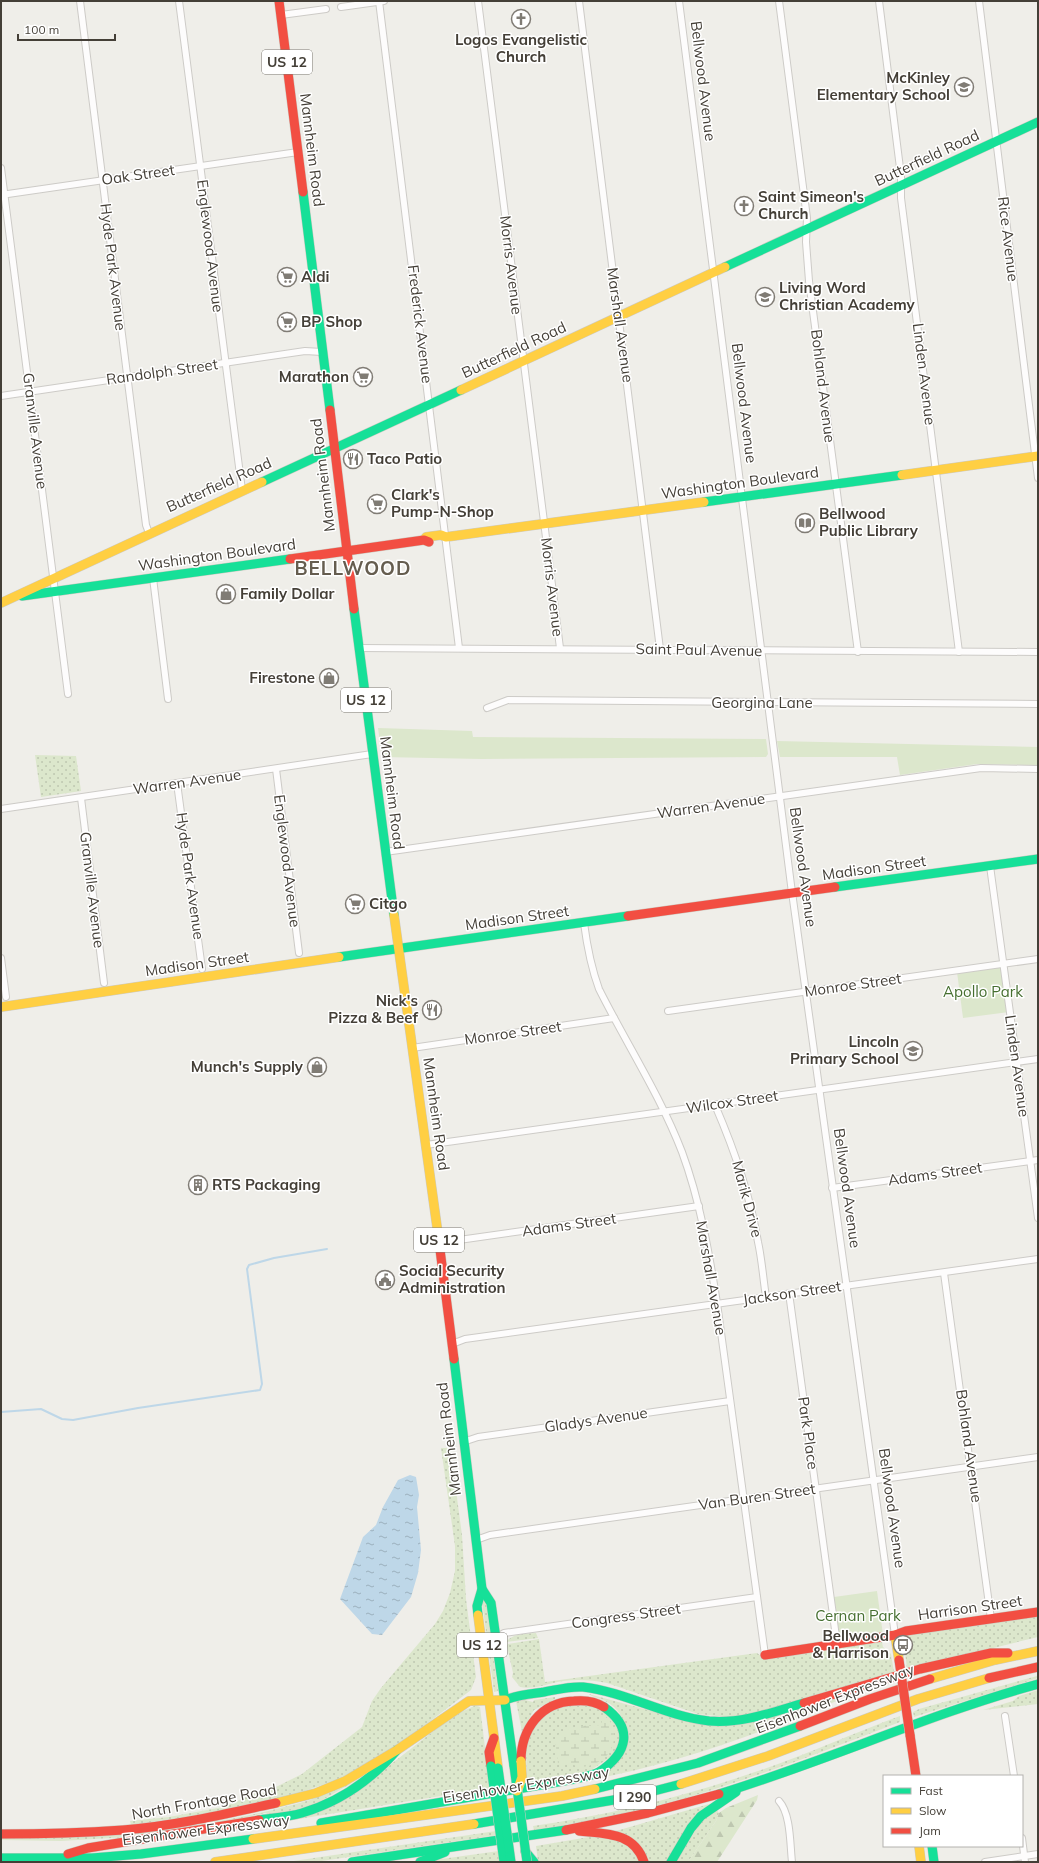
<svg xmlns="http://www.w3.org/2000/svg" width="1039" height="1863" font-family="Mulish,sans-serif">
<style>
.grass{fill:url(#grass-dots)}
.forest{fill:url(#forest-firs)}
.wetland{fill:url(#wetland-marsh)}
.park{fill:#dce7cc}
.water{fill:url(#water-ripples)}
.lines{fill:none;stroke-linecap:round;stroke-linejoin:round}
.stream{stroke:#bed7e8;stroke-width:2}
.street-casing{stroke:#cdcbc7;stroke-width:8}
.fast-casing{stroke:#cdcac1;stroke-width:10}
.slow-casing{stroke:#cdcac1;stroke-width:10}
.jam-casing{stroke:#cdcac1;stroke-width:10}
.street{stroke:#fdfcfc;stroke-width:6}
.fast{stroke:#16e098;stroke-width:9}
.slow{stroke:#ffcf43;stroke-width:9}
.jam{stroke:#f24e42;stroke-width:9}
.fast-bridge-casing{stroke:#cdcac1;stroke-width:10;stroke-linecap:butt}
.slow-bridge-casing{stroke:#cdcac1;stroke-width:10;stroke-linecap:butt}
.jam-bridge-casing{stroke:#cdcac1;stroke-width:10;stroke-linecap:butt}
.fast-bridge{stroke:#16e098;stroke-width:9}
.slow-bridge{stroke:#ffcf43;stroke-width:9}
.jam-bridge{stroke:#f24e42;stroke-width:9}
.labels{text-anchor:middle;stroke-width:3;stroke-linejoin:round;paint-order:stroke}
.shield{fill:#fff;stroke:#7c7973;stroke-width:1}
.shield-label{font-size:14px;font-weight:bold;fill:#443f37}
.poi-label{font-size:15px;font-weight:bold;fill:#443f37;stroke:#fff;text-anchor:start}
.street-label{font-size:15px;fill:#443f37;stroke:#fff}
.park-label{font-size:15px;fill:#466f30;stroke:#fff}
.district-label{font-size:19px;font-weight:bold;letter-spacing:1px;fill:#655d4f;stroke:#fff}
</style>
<defs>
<pattern id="grass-dots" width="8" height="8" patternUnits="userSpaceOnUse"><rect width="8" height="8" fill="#dce7cc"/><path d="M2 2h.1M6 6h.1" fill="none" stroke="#bec7b0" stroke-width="1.8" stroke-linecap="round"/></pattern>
<pattern id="forest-firs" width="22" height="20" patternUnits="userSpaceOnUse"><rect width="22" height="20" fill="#dce7cc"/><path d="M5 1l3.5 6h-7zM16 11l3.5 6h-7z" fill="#bec7b0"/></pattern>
<pattern id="wetland-marsh" width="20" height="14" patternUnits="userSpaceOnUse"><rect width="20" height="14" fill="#dce7cc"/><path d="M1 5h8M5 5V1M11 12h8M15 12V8" fill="none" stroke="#bec7b0"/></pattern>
<pattern id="water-ripples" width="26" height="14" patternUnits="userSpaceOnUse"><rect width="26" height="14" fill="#bed7e8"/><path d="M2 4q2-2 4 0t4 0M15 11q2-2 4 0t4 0" fill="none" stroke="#9cb0bd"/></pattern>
</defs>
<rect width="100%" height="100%" fill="#efeee9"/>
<!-- grass -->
<g class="grass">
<polygon points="35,755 76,756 81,791 41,797"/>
<polygon points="441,1448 447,1448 451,1453 462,1535 466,1599 476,1677 471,1690 395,1748 337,1780 287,1797 217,1812 131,1825 130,1821 169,1817 223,1807 260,1791 262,1794 302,1774 362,1727 372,1701 381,1688 435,1624 443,1611 450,1593 455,1571 455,1546"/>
<polygon points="486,1601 498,1691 494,1692 482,1602"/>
<polygon points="1038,1616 1038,1637 907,1669 905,1652 907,1645 905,1638 911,1634"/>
<path d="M536 1633 538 1638 506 1642C513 1633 526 1634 536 1633Z"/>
<path d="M539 1639 545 1682 757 1653 764 1658 882 1642 883 1647 891 1654 894 1672 759 1713 726 1717 698 1714 607 1683C592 1680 578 1679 563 1681 550 1683 534 1690 520 1687L512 1677 513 1673 507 1646 508 1644Z"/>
<polygon points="1037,1676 1038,1678 914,1717 913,1712 919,1709"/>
<polygon points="1038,1690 1038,1704 983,1710 1013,1701 1019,1696"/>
<path d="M589 1694 699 1724 838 1698 839 1700C756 1735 673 1765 584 1781L621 1758C623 1732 631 1715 605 1701 600 1698 591 1697 589 1694Z"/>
<polygon points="555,1697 555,1699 534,1710 522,1732 516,1701 525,1700 533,1702 534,1700"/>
<polygon points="474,1705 480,1707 490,1788 200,1835 298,1818 363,1786 453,1716 474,1706"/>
<polygon points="560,1706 592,1706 611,1715 620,1731 619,1743 613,1755 590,1771 527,1782 526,1749 533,1723"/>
<path d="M900 1716V1722C838 1746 776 1770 712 1790 654 1808 594 1821 534 1830L533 1826C609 1815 683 1797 755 1772 804 1756 851 1734 900 1716Z"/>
<path d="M352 1783 312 1806 270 1815 265 1813 243 1818 128 1837 61 1841 1 1840V1838C105 1839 209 1829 310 1800 324 1795 337 1787 352 1783Z"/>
<polygon points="709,1804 667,1862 647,1862 616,1831"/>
<polygon points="716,1809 719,1813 716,1821 688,1862 676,1862 700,1823"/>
<polygon points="496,1831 497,1835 315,1862 287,1862"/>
<path d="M589 1837C609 1838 632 1840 639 1862H538L536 1846Z"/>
<polygon points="499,1851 500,1862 429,1862 434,1860"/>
</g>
<!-- forest -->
<polygon class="forest" points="758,1795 757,1800 717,1862 688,1862 716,1821 719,1813 726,1808"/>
<!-- wetland -->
<path class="wetland" d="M603 1715C610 1720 613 1724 614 1733 615 1756 599 1765 578 1768L573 1764H558L555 1738C564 1725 586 1726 601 1725Z"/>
<!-- park -->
<g class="park">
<polygon points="378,728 472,731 473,737 766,739 768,754 766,757 482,759 382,757"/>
<polygon points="777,741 1038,747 1038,765 977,764 900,775 897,757 780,757"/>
<polygon points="1003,965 1009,1012 963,1018 957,972"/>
<polygon points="877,1591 883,1635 840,1641 834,1597"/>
</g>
<!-- water -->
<polygon class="water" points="410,1475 416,1477 419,1495 417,1507 421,1550 418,1573 411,1597 382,1635 372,1634 340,1599 363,1537 376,1525 383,1507 398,1480"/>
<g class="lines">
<!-- stream -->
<polyline class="stream" points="1,1412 41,1409 62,1419 73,1420 138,1408 260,1390 262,1384 247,1269 249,1265 274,1258 327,1249"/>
<defs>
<g id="street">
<polyline points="80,1 146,525 149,533"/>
<polyline points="179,1 242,490"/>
<polyline points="379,1 459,648"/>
<polyline points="478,1 560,648"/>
<polyline points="579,1 660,649"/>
<polyline points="679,1 791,885 895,1635"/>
<polyline points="779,1 807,218 806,242 809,281 858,652"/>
<polyline points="879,1 901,176 901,198 959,652"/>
<polyline points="979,1 1038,478"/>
<polyline points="341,7 384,1"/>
<polyline points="281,15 326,9"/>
<polyline points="1,168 68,694"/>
<polyline points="1,195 298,152"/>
<polyline points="1,396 305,351 322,352"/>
<polyline points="153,578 168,699"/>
<polyline points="359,648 1038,652"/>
<polyline points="487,708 508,700 1038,704"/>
<polyline points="276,769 299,953"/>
<polyline points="177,783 202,969"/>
<polyline points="81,798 104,983"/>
<polyline points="1,809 372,754"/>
<polyline points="385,852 981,768 1038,769"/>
<polyline points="990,866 1038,1218"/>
<path d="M584 923C587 946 591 967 599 989 626 1043 660 1095 682 1152 700 1201 709 1252 717 1303L765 1655"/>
<polyline points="1,958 6,997"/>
<polyline points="668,1011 1038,959"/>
<polyline points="412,1048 614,1018"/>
<path d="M715 1105C734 1149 750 1194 758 1242 762 1260 763 1278 766 1297"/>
<polyline points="426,1145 1038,1059"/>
<polyline points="832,1188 1038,1160"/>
<polyline points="440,1247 452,1241 699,1206"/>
<polyline points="944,1273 991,1619"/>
<polyline points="789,1293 837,1644"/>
<polyline points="452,1344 465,1339 1038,1259"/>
<polyline points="463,1442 478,1437 730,1401"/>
<polyline points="476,1540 490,1535 1038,1457"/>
<polyline points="496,1638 504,1633 757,1597"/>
<polyline points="1005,1716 1014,1776"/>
<path d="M779 1801C791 1814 790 1845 792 1862"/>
<polyline points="1022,1838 1025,1862"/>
<polyline points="985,1862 1038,1854"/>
</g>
<g id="fast">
<polyline points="303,192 330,410"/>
<polyline points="725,267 1038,122"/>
<polyline points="262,482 461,390"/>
<polyline points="704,502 902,475"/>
<polyline points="22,596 290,559"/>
<polyline points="354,609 394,915"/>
<polyline points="835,887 1038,859"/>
<polyline points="339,957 628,916"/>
<polyline points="454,1359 482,1589 477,1606 478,1615"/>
<polyline points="482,1589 491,1603 514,1766"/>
<path d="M505 1700C517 1695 530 1694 544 1692 556 1690 569 1686 583 1687 626 1692 665 1716 709 1721 742 1724 773 1712 804 1703"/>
<polyline points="595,1789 698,1763 800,1726"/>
<path d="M719 1794C827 1761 929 1714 1038 1684"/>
<path d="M259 1820C273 1818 288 1817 302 1813 339 1802 372 1779 397 1750"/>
<path d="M321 1823 575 1779C583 1777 592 1776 599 1772 628 1753 634 1728 604 1707"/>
<polyline points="474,1824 631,1797 681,1784"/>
<polyline points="932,1846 934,1862"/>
<polyline points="525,1851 534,1862"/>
<polyline points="1,1858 92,1858 141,1854 253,1839"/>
<polyline points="352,1862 566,1830"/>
<polyline points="420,1862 445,1852"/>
<polyline points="671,1862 691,1828 701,1816 736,1792"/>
</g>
<g id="slow">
<polyline points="461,390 725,267"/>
<polyline points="902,475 1038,456"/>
<polyline points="424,540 426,537 441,535 446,537 704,502"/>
<polyline points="1,603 262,482"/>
<polyline points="394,915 438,1234"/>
<polyline points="1,1007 339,957"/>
<polyline points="478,1615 498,1768"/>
<polyline points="895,1635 899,1660"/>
<polyline points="930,1679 995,1660 1038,1651"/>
<polyline points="681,1784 768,1756 918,1699 989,1678"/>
<polyline points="276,1803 316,1793 345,1781 397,1750 469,1701 505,1700"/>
<polyline points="253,1839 562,1796 595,1789"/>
<polyline points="919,1846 921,1862"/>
<polyline points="215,1862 474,1824"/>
</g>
<g id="jam">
<polyline points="279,1 303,192"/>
<polyline points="330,410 354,609"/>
<polyline points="290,559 424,540 429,542"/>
<polyline points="628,916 835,887"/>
<polyline points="438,1234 454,1359"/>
<polyline points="765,1655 895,1635 906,1631 1038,1612"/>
<polyline points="989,1678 1038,1667"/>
<polyline points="804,1703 920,1669 991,1653 1008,1653"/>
<polyline points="800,1726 870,1699 930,1679"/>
<polyline points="910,1735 916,1776"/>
<path d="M521 1761C521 1729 541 1702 574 1701 584 1700 595 1701 604 1707"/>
<polyline points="491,1766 489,1752 494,1738"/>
<polyline points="566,1830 648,1813 719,1794"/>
<path d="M579 1831C606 1834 634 1832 644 1862"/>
<path d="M1 1834C42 1834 82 1833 123 1830 174 1826 225 1814 276 1803"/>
<polyline points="68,1854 88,1848 259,1820"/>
</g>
</defs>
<!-- street casing -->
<use href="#street" class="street-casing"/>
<!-- fast casing -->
<use href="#fast" class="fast-casing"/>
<!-- slow casing -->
<use href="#slow" class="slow-casing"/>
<!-- jam casing -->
<use href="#jam" class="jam-casing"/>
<!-- street -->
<use href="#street" class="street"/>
<!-- fast -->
<use href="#fast" class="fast"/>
<!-- slow -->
<use href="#slow" class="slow"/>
<!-- jam -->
<use href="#jam" class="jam"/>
<defs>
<g id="fast-bridge">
<polyline points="491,1766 504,1862"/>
<polyline points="514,1766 527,1862"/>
<polyline points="498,1768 511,1862"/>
</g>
<polyline id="slow-bridge" points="517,1791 522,1777 521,1761"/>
<polyline id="jam-bridge" points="899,1660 910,1735"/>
</defs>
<!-- fast-bridge casing -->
<use href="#fast-bridge" class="fast-bridge-casing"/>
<!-- slow-bridge casing -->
<use href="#slow-bridge" class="slow-bridge-casing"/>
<!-- jam-bridge casing -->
<use href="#jam-bridge" class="jam-bridge-casing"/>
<!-- fast-bridge -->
<use href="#fast-bridge" class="fast-bridge"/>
<!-- slow-bridge -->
<use href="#slow-bridge" class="slow-bridge"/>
<!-- jam-bridge -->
<use href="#jam-bridge" class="jam-bridge"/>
</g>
<!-- icons -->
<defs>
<symbol id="church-ring" viewBox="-11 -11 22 22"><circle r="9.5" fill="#fff" stroke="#807c75" stroke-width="1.5"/><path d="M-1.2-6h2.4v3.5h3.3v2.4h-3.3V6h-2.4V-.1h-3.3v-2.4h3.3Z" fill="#807c75"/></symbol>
<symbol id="school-ring" viewBox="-11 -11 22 22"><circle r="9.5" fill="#fff" stroke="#807c75" stroke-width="1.5"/><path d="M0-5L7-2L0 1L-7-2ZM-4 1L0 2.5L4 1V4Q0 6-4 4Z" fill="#807c75"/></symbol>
<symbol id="supermarket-ring" viewBox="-11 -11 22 22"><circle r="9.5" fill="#fff" stroke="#807c75" stroke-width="1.5"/><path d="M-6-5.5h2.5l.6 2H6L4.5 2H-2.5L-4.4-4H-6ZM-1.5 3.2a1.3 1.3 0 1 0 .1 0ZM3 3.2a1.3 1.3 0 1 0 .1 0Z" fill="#807c75"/></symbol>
<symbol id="restaurant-ring" viewBox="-11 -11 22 22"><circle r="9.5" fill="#fff" stroke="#807c75" stroke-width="1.5"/><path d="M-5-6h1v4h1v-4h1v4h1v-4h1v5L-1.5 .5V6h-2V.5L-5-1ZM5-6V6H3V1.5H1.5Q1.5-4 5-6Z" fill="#807c75"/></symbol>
<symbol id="library-ring" viewBox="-11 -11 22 22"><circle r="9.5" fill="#fff" stroke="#807c75" stroke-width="1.5"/><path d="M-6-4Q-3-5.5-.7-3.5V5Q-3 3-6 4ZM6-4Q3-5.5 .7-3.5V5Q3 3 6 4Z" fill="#807c75"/></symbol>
<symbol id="shop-ring" viewBox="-11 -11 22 22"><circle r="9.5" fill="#fff" stroke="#807c75" stroke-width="1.5"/><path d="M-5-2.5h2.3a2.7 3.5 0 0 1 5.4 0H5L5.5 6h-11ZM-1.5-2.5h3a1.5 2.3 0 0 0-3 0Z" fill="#807c75"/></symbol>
<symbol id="building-ring" viewBox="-11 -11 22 22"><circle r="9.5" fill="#fff" stroke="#807c75" stroke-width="1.5"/><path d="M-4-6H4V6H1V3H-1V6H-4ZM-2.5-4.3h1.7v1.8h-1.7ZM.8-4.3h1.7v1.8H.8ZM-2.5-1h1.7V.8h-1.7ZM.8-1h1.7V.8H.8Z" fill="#807c75"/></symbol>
<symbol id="civic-ring" viewBox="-11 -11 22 22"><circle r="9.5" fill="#fff" stroke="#807c75" stroke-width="1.5"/><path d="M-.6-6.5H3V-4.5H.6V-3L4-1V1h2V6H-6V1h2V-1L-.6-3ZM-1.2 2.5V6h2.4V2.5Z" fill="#807c75"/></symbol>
<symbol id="bus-ring" viewBox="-11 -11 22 22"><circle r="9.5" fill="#fff" stroke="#807c75" stroke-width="1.5"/><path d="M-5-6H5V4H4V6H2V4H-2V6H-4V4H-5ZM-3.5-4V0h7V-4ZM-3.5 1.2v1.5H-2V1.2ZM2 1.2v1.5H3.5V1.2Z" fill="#807c75"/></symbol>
</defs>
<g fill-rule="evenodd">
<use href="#church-ring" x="510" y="8" width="22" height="22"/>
<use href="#school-ring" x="953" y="76" width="22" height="22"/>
<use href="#church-ring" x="733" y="195" width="22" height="22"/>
<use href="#supermarket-ring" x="276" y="266" width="22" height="22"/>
<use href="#school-ring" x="754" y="286" width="22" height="22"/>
<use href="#supermarket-ring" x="276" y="311" width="22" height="22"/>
<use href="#supermarket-ring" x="352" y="366" width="22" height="22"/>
<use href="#restaurant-ring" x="342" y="448" width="22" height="22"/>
<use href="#supermarket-ring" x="366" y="493" width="22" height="22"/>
<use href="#library-ring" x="794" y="512" width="22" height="22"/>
<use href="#shop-ring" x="215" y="583" width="22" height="22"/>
<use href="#shop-ring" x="318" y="667" width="22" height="22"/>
<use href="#supermarket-ring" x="344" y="893" width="22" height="22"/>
<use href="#restaurant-ring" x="421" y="999" width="22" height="22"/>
<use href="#school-ring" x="902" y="1040" width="22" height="22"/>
<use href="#shop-ring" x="306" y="1056" width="22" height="22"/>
<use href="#building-ring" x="187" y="1174" width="22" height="22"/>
<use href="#civic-ring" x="374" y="1269" width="22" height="22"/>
<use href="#bus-ring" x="892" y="1634" width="22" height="22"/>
</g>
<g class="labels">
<!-- shield labels -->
<g class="shield">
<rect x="262" y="50" width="50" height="24" rx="3"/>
<rect x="341" y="688" width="50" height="24" rx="3"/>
<rect x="414" y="1228" width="50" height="24" rx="3"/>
<rect x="457" y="1633" width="50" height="24" rx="3"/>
<rect x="614" y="1785" width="42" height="24" rx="3"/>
</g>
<g class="shield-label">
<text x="287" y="67">US 12</text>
<text x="366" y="705">US 12</text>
<text x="439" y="1245">US 12</text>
<text x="482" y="1650">US 12</text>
<text x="635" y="1802">I 290</text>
</g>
<!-- poi labels -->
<g class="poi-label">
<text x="521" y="45" text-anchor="middle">Logos Evangelistic<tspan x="521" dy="17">Church</tspan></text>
<text x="950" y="83" text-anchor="end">McKinley<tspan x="950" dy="17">Elementary School</tspan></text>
<text x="758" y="202">Saint Simeon's<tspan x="758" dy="17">Church</tspan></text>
<text x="301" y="282">Aldi</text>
<text x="779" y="293">Living Word<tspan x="779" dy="17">Christian Academy</tspan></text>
<text x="301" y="327">BP Shop</text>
<text x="349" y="382" text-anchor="end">Marathon</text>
<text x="367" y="464">Taco Patio</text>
<text x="391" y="500">Clark's<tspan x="391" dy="17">Pump-N-Shop</tspan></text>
<text x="819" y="519">Bellwood<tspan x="819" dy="17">Public Library</tspan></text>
<text x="240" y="599">Family Dollar</text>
<text x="315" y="683" text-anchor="end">Firestone</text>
<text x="369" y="909">Citgo</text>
<text x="418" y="1006" text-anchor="end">Nick's<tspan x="418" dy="17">Pizza &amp; Beef</tspan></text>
<text x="899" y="1047" text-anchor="end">Lincoln<tspan x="899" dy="17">Primary School</tspan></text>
<text x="303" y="1072" text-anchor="end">Munch's Supply</text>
<text x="212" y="1190">RTS Packaging</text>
<text x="399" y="1276">Social Security<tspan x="399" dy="17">Administration</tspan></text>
<text x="889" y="1641" text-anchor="end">Bellwood<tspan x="889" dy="17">&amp; Harrison</tspan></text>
</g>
<!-- street labels -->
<g class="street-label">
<text transform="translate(703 81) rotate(83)" y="5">Bellwood Avenue</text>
<text transform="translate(312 150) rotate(83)" y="5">Mannheim Road</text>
<text transform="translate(927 158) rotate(-25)" y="5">Butterfield Road</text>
<text transform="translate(138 175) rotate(-8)" y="5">Oak Street</text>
<text transform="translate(1008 239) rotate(83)" y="5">Rice Avenue</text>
<text transform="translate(210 246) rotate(83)" y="5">Englewood Avenue</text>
<text transform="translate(511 265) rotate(83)" y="5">Morris Avenue</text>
<text transform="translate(113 267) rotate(83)" y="5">Hyde Park Avenue</text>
<text transform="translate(420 324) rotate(83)" y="5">Frederick Avenue</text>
<text transform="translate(620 325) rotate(82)" y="5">Marshall Avenue</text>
<text transform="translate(514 350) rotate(-25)" y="5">Butterfield Road</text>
<text transform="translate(162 372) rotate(-8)" y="5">Randolph Street</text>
<text transform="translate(924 374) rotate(83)" y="5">Linden Avenue</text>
<text transform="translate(823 386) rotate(83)" y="5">Bohland Avenue</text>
<text transform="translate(744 403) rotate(83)" y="5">Bellwood Avenue</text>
<text transform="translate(35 431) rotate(83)" y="5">Granville Avenue</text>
<text transform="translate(323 475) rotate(-97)" y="5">Mannheim Road</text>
<text transform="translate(740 483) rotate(-8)" y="5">Washington Boulevard</text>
<text transform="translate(219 485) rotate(-24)" y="5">Butterfield Road</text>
<text transform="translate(217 555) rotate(-8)" y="5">Washington Boulevard</text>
<text transform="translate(552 587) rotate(83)" y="5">Morris Avenue</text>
<text transform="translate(699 650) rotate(1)" y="5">Saint Paul Avenue</text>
<text x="762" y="708">Georgina Lane</text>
<text transform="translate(187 782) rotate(-8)" y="5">Warren Avenue</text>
<text transform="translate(392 793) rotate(83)" y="5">Mannheim Road</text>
<text transform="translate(711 806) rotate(-8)" y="5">Warren Avenue</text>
<text transform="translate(287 861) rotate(83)" y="5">Englewood Avenue</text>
<text transform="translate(803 867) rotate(82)" y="5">Bellwood Avenue</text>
<text transform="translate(874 868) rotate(-8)" y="5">Madison Street</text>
<text transform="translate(190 876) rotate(82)" y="5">Hyde Park Avenue</text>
<text transform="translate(92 890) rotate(83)" y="5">Granville Avenue</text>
<text transform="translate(517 918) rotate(-8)" y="5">Madison Street</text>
<text transform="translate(197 964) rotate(-8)" y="5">Madison Street</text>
<text transform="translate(853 985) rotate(-8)" y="5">Monroe Street</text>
<text transform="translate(513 1033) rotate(-8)" y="5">Monroe Street</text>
<text transform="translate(1017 1066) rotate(82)" y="5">Linden Avenue</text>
<text transform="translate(732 1102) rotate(-8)" y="5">Wilcox Street</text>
<text transform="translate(436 1114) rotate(82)" y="5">Mannheim Road</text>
<text transform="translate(935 1174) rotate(-8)" y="5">Adams Street</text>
<text transform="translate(847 1188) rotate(82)" y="5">Bellwood Avenue</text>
<text transform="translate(747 1199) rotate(75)" y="5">Marik Drive</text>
<text transform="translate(569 1225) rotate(-8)" y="5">Adams Street</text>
<text transform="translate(711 1278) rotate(80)" y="5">Marshall Avenue</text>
<text transform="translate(792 1293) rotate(-8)" y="5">Jackson Street</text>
<text transform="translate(596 1420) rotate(-8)" y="5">Gladys Avenue</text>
<text transform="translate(808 1433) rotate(82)" y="5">Park Place</text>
<text transform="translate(449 1439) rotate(-97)" y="5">Mannheim Road</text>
<text transform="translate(969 1446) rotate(82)" y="5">Bohland Avenue</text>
<text transform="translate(757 1497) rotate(-8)" y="5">Van Buren Street</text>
<text transform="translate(892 1508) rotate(82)" y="5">Bellwood Avenue</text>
<text transform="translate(970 1608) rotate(-8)" y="5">Harrison Street</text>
<text transform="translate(626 1616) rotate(-8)" y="5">Congress Street</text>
<text transform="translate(835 1699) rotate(-21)" y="5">Eisenhower Expressway</text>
<text transform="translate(526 1785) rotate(-9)" y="5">Eisenhower Expressway</text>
<text transform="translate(204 1802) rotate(-10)" y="5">North Frontage Road</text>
<text transform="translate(206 1830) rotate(-7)" y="5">Eisenhower Expressway</text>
</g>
<!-- park labels -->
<g class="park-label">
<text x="983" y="997">Apollo Park</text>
<text x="858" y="1621">Cernan Park</text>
</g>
<!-- district labels -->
<g class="district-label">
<text x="353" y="575">BELLWOOD</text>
</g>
</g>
<!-- border -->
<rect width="1039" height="1863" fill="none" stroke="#443f37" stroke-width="4"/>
<!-- legend -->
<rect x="883" y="1775" width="140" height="72" fill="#ffffff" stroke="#b4b2af"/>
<rect x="891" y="1788" width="20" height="6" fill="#16e098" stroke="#b4b2af"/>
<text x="919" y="1795" font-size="12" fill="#443f37">Fast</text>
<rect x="891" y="1808" width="20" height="6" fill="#ffcf43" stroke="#b4b2af"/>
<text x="919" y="1815" font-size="12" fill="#443f37">Slow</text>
<rect x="891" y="1828" width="20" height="6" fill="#f24e42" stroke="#b4b2af"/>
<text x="919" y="1835" font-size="12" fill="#443f37">Jam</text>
<!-- scale -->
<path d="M18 34v6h97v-6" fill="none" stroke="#443f37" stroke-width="2"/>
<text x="24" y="34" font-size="12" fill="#443f37" stroke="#ffffff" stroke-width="3" paint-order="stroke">100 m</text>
</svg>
